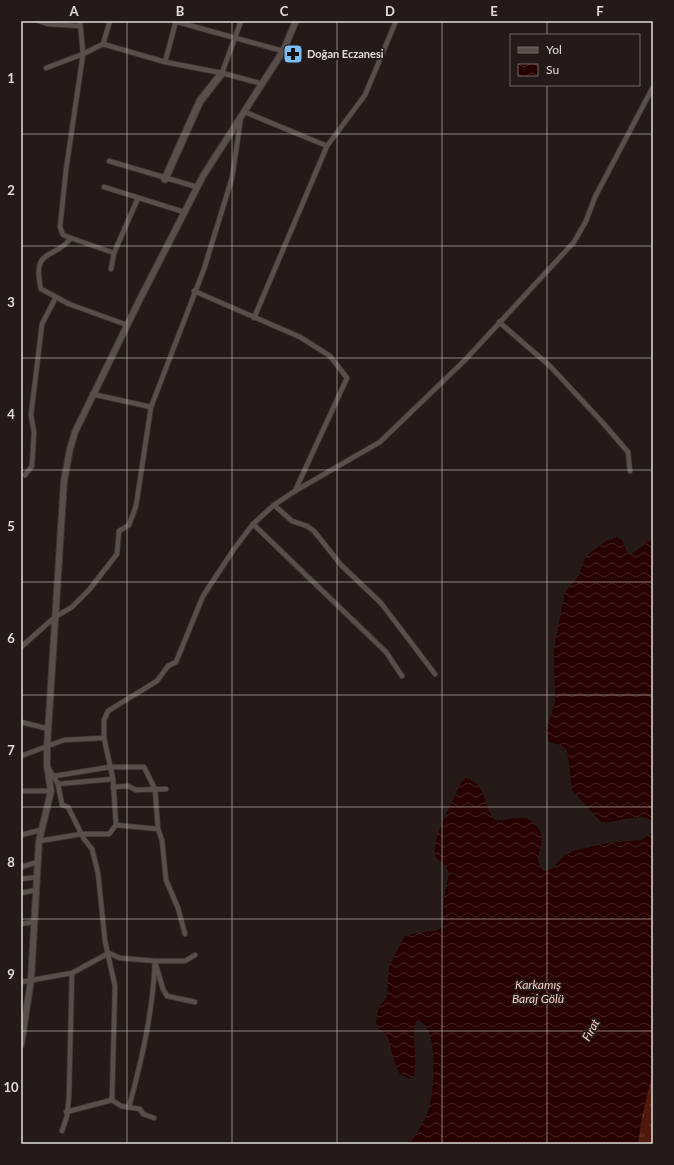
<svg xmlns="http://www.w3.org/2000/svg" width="674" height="1165" font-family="Lato,sans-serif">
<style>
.grass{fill:url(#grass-tufts)}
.water{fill:url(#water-waves)}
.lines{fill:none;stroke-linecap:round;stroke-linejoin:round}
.minor-casing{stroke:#3c3433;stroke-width:6}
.tertiary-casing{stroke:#3c3433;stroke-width:8}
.secondary-casing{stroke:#3c3433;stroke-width:9}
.minor{stroke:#5a4e4b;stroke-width:4.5}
.tertiary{stroke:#5a4e4b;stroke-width:6}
.secondary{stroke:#5a4e4b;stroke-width:7}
.grid{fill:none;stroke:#e2dbd9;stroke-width:1;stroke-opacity:0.55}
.labels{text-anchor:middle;stroke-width:3.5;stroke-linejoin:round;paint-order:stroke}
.poi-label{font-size:11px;font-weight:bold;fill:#e2dbd9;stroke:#251a18;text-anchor:start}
.water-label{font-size:12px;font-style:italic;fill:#f8cec3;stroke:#251a18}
.neatline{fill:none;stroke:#e2dbd9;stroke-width:1.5}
.grid-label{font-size:13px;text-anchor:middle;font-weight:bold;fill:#e2dbd9}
</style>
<defs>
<pattern id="grass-tufts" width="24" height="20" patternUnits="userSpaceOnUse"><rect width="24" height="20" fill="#4f1a0d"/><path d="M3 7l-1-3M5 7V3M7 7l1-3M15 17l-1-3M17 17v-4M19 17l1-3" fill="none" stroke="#683b30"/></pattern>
<pattern id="water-waves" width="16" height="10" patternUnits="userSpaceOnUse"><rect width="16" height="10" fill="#270000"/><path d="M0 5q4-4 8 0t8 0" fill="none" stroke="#462525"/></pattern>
</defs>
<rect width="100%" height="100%" fill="#251a18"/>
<!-- grass -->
<polygon class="grass" points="653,1048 653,1144 606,1144"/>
<!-- water -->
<g class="water">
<path d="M617 537 623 541 626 551 631 554 653 539V822C642 810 614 825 601 822L572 790 567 750 561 745 549 742 546 732 555 702 554 649 565 592 578 577 585 558 590 553 606 541Z"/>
<path d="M466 778C486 784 484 805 493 819 506 825 526 806 540 831 547 845 530 860 544 871L552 869 562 858 573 851 607 843 641 840 649 835 653 831V1072L642 1116 638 1144H410C417 1133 425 1121 429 1109 434 1090 436 1050 429 1032 427 1027 423 1023 419 1020L416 1021C411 1033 418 1060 414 1076L410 1079 400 1074 396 1067 388 1037 378 1027 376 1022 379 1007 387 997 389 967 404 937C415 931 436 934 443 926L444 898 449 873 445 864 436 858C429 841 454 802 460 784Z"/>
</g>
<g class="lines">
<defs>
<g id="minor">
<polyline points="39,21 48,24 80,26"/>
<polyline points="174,21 283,51"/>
<polyline points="103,44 110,21"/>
<polyline points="165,62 176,21"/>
<polyline points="46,68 83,54 103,44 165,62 222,73 263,84"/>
<polyline points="222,73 241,21"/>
<polyline points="245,112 327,146"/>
<polyline points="109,161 197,187"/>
<polyline points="104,187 184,212"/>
<polyline points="71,238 63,235 60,227 66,170 83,54 80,21"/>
<path d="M114 253 71 238C55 260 31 247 41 289L69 304 127 325"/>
<polyline points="111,269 114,253 138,198"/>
<polyline points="194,291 300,337 330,356 347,378 295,491"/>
<polyline points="254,318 327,146 365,95 396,21"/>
<polyline points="499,322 550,366 603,423 628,452 630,471"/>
<polyline points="92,394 151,407"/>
<polyline points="25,475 32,466 34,432 31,415 42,324 56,297"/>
<polyline points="274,505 292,521 307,526 314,531 341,565 381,603 435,674"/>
<polyline points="253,524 386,652 402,676"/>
<polyline points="21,647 55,617 72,607 89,590 117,554 119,531 129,525 136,506 151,407 204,269 232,178 241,117"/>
<polyline points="21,722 49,729"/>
<polyline points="21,756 64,740 104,738"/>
<polyline points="47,766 58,784 62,805 68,807 84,839 92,849 98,873 105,941 115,986 112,1100"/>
<polyline points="55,776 110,767 144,767 155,789 158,829 162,840 166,880 178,908 185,934"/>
<polyline points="58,784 113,779"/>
<polyline points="113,787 128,786 136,790 166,789"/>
<polyline points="21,791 51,791"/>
<polyline points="116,825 158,829"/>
<polyline points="21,835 41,830"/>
<polyline points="39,841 82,834 109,834 116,825 113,779 104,738 104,720 108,711 157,681 168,666 176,662 203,596 234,549 253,524 274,505 295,491 380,442 466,359 574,242 586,221 595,197 653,87"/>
<polyline points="21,867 38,862"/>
<polyline points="21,879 37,877"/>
<polyline points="21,893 36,890"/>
<polyline points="21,924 34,922"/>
<polyline points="156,965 163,989 167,996 195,1002"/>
<polyline points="21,982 72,973 109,953 120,958 155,961 185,961 195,955"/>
<path d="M129 1107C142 1059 153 1011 155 961"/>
<polyline points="66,1112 112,1100 121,1106 140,1109 143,1114 154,1118"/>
<polyline points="62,1131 67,1116 69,1096 72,973"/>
</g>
<polyline id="tertiary" points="21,1045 31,980 39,841 51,791 47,766 47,747 64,481 70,449 75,432 140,299 203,176 283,51 296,21"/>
<polyline id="secondary" points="165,179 200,101 222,73"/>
</defs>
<!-- minor casing -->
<use href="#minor" class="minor-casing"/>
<!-- tertiary casing -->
<use href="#tertiary" class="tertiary-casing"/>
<!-- secondary casing -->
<use href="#secondary" class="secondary-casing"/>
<!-- minor -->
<use href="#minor" class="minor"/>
<!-- tertiary -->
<use href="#tertiary" class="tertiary"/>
<!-- secondary -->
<use href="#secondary" class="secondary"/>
</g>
<!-- grid -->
<path class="grid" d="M127 21V1144M232 21V1144M337 21V1144M442 21V1144M547 21V35M547 85V1144M21 134H653M21 246H653M21 358H653M21 470H653M21 582H653M21 695H653M21 807H653M21 919H653M21 1031H653"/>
<!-- icons -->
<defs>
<symbol id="pharmacy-square" viewBox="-11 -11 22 22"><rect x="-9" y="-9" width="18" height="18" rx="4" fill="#7abff8" stroke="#251a18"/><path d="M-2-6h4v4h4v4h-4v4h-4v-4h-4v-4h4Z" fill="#111"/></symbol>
</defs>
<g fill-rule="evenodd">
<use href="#pharmacy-square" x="282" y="43" width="22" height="22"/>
</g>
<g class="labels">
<!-- poi labels -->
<g class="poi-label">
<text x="307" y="58">Doğan Eczanesi</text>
</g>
<!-- water labels -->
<g class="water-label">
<text x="538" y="989">Karkamış<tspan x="538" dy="14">Baraj Gölü</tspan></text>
<text transform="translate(591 1030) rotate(-61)" y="4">Fırat</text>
</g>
</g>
<!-- border -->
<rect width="674" height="1165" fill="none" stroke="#251a18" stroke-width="44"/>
<!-- legend -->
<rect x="510" y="34" width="130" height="52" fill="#251a18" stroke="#716765"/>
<rect x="518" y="47" width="20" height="6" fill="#5a4e4b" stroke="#716765"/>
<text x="546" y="54" font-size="12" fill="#e2dbd9">Yol</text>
<rect x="518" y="64" width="20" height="12" fill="url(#water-waves)" stroke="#716765"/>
<text x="546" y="74" font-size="12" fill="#e2dbd9">Su</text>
<rect x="22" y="22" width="630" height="1121" class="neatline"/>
<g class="grid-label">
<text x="74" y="16">A</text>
<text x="180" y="16">B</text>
<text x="284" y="16">C</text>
<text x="390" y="16">D</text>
<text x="494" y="16">E</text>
<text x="600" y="16">F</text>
<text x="11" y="83">1</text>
<text x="11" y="195">2</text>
<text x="11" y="307">3</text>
<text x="11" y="419">4</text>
<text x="11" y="531">5</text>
<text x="11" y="643">6</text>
<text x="11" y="755">7</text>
<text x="11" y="867">8</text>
<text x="11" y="979">9</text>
<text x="11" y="1092">10</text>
</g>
</svg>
